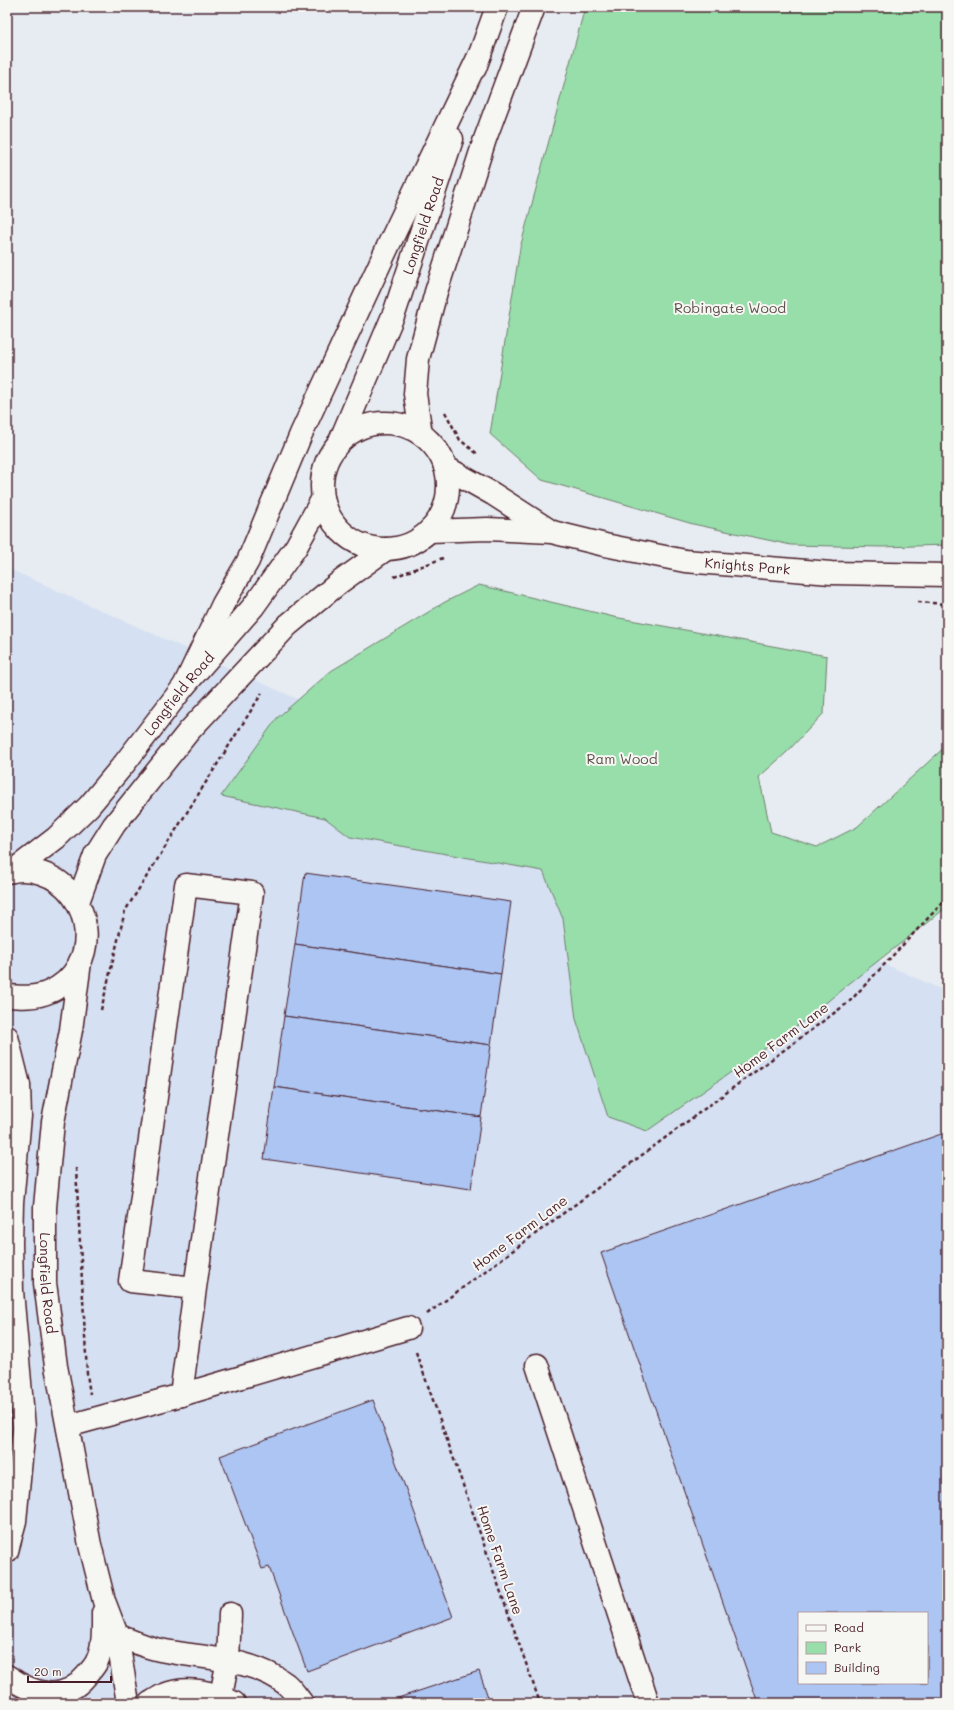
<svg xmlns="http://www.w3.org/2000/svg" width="954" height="1710" font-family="Mali,sans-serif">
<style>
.built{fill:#d5e0f2;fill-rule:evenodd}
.green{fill:#97deab;stroke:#707e6b}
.building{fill:#acc5f2;stroke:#4a1f2b;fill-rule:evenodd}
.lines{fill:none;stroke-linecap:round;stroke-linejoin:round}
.minor-casing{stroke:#4a1f2b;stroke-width:25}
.path{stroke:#4a1f2b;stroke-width:2.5;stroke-dasharray:4 3;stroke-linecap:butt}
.minor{stroke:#f6f6f2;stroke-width:22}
.labels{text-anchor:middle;stroke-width:4;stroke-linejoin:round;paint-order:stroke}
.street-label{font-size:14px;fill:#4a1f2b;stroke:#f6f6f2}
.park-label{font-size:14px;fill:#5d4f4b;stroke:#f6f6f2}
</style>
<rect width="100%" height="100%" fill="#e7ecf2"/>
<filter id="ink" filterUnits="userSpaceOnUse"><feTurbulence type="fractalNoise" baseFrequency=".025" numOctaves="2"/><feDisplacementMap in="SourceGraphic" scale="8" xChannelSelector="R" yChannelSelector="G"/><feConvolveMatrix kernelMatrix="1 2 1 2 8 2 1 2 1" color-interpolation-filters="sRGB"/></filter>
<g filter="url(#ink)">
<!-- built -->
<path class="built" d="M7 568 947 992V1703H7ZM799 1613H927V1683H799Z"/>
<!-- green -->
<g class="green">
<polygon points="585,7 947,7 947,545 882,547 791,545 693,524 542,480 490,434 520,248"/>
<polygon points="479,585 614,617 827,656 824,713 787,752 759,777 771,832 817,847 857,827 947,745 947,907 846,986 804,1021 647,1131 608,1117 576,1019 563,919 543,871 350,837 325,818 221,796 277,718 331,671 445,602"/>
</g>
<!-- building -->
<g class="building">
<polygon points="305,873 511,902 501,974 295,944"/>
<polygon points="295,944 501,974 491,1045 284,1016"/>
<polygon points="284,1016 491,1045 481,1117 274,1087"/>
<polygon points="274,1087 481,1117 471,1189 264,1159"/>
<path d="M947 1132V1703H758L601 1253ZM799 1613H927V1683H799Z"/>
<polygon points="373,1400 453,1617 307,1671 269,1567 262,1569 220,1456"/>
<polygon points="479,1671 490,1703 383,1703"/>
</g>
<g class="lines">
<defs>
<g id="minor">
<polyline points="475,68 497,7"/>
<circle cx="385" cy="486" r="63"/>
<polyline points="421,434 415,394 418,359 436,292 485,139 534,7"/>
<path id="s1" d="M340 441 395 311 452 139"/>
<polyline points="445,467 493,494 552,532"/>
<path id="s2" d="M429 531 487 529 552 532 605 545 685 561 831 573 947 575"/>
<polyline points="184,686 223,604 248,561 301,434 390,242 480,54"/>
<path id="s3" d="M13 871 56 838 89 806 124 764 184 686 253 607 296 547 323 498"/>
<polyline points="78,902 95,855 114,825 189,731 288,625 340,582 386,549"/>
<path id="s4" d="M80 962 71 1030 53 1122 45 1207V1283L56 1366 90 1545 104 1601 117 1635 128 1703"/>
<path d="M7 996C21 997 36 998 49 992 103 969 95 890 41 873 31 870 19 869 8 872"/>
<polyline points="7,1037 19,1085 20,1116 12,1203 11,1243 12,1291 24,1428 15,1521 7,1551"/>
<polyline points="537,1365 648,1703"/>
<polyline points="181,1395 195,1288 252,893 186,885 130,1281 195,1288"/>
<polyline points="68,1426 181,1395 408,1328"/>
<path d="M117 1635C131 1641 145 1647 160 1650 203 1659 250 1657 286 1684 292 1689 297 1697 302 1703"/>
<path d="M7 1676C33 1694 63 1704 86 1676 90 1671 95 1666 97 1661 104 1646 103 1629 103 1613"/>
<polyline points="221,1696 228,1660 230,1614"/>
<path d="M150 1703C155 1700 159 1697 164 1695 186 1685 214 1692 234 1703"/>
</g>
</defs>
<!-- minor casing -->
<use href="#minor" class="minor-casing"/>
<!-- path -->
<g class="path">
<polyline points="445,412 460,440 479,455"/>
<polyline points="394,577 443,558"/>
<polyline points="918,602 947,604"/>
<polyline points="101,1010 125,911 262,693"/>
<polyline points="76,1168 87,1374 90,1394"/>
<polyline points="427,1314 849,1002 947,898"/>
<polyline points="416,1352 540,1703"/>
</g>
<!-- minor -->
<use href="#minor" class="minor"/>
</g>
</g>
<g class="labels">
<!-- street labels -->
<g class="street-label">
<text dy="5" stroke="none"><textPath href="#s1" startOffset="231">Longfield Road</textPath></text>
<text dy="5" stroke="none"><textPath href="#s2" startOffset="322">Knights Park</textPath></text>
<text dy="5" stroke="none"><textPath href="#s3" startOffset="244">Longfield Road</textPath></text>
<text transform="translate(781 1040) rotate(-37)" y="5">Home Farm Lane</text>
<text transform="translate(520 1233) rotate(-37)" y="5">Home Farm Lane</text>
<text dy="5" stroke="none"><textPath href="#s4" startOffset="324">Longfield Road</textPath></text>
<text transform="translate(500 1560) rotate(71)" y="5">Home Farm Lane</text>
</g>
<!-- park labels -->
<g class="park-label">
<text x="730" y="313">Robingate Wood</text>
<text x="622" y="764">Ram Wood</text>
</g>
</g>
<!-- margin -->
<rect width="954" height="1710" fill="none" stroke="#f6f6f2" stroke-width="24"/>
<rect x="12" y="12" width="930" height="1686" fill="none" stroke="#4a1f2b" stroke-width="1.5" filter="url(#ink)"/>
<!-- legend -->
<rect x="798" y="1612" width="130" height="72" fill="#f6f6f2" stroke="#b1a0a2"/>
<rect x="806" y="1625" width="20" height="6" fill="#f6f6f2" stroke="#b1a0a2"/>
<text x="834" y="1632" font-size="12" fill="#4a1f2b">Road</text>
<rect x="806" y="1642" width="20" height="12" fill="#97deab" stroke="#b1a0a2"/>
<text x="834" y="1652" font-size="12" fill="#4a1f2b">Park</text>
<rect x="806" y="1662" width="20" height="12" fill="#acc5f2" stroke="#b1a0a2"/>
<text x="834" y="1672" font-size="12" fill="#4a1f2b">Building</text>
<!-- scale -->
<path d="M28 1676v6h83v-6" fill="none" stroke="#4a1f2b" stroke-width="2"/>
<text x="34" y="1676" font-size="12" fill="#4a1f2b" stroke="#f6f6f2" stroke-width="3" paint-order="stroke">20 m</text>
</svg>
